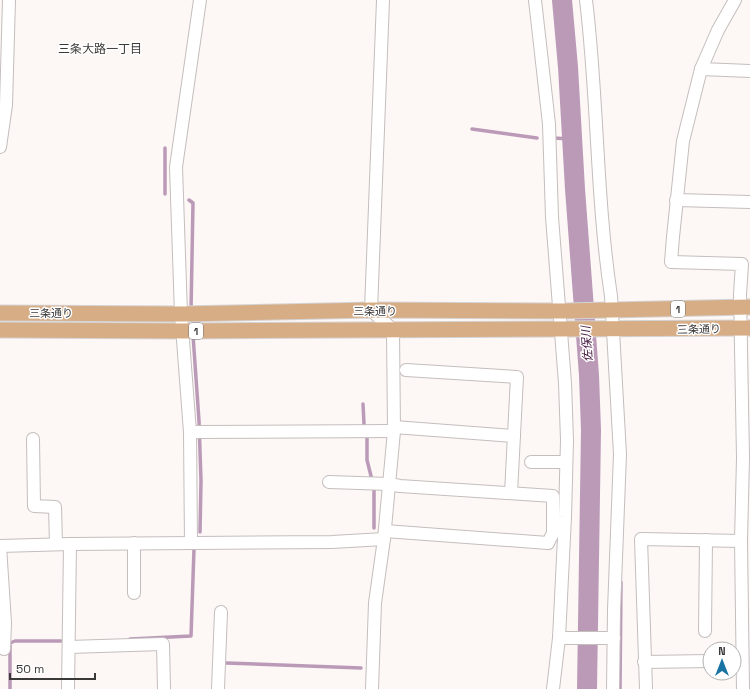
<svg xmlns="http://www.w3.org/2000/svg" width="750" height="689" font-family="'Space Grotesk','Noto Sans JP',sans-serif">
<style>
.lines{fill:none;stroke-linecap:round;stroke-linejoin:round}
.stream{stroke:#bb9ab8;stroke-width:3.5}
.river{stroke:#bb9ab8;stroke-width:20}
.minor-casing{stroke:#c4bebd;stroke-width:14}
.major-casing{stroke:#d4d3d3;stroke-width:17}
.minor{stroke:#fff;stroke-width:12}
.major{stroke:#d7ad86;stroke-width:15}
.labels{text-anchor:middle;stroke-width:3;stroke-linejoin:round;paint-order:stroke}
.shield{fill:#fff;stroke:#767474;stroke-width:1}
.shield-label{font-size:10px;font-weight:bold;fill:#3b3938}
.street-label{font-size:11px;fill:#3b3938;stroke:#fff}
.neighbourhood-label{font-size:12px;fill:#3b3938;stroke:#fff}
.water-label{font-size:12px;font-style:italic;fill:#421840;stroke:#fff}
</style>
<rect width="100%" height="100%" fill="#fdf7f6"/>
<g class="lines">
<!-- stream -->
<g class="stream">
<polyline points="472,129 537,138"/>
<polyline points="553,138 572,139"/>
<polyline points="165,148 165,194"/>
<polyline points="189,200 193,203 191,311"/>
<polyline points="193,335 199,421 201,481 200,532"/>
<polyline points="363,404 364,424 367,436 367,460 374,488 374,528"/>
<polyline points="130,639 191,636 194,549"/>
<polyline points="226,663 361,668"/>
<polyline points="10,689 10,643 15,641 61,641"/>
<polyline points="620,689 621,582"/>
</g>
<!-- river -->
<polyline class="river" points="562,0 568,67 575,189 589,375 591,430 587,689"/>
<defs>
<g id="minor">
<polyline points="535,0 549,124 552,217 565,383 567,440 565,517 559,638 553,689"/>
<path d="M586 0C598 98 596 198 611 296L620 454 614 610 613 689"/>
<polyline points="735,0 718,30 701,69 683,141 673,237 671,262 742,264 740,294 741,348 743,458 741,541 743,689"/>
<polyline points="701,69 750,71"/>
<polyline points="0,147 6,105 9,0"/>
<polyline points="676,200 750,202"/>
<polyline points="406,370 517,377 511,493"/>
<polyline points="394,427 514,436"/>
<polyline points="190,432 394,431"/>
<polyline points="33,439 34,506 55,507 56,544"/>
<polyline points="531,462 566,462"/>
<polyline points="329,482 389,484 400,486 553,496 553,533 548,543 385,531"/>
<polyline points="134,543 134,593"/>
<polyline points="191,543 190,432 181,314 176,167 200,0"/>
<polyline points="0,546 70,544 332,542 384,539"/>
<polyline points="0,546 5,623 4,649"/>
<polyline points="705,631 706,540"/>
<polyline points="559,638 614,638"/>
<polyline points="69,647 163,644 164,689"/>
<polyline points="644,662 710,661"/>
<polyline points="68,689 70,544"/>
<polyline points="218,689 221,612"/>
<polyline points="372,689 375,603 384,539 394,431 393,330 371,310 383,0"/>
<polyline points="646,689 641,539 741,541"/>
</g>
<g id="major">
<polyline points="0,313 181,314 371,310 564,311 750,307"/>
<polyline points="0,330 183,331 750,328"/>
</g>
</defs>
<!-- minor casing -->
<use href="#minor" class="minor-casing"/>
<!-- major casing -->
<use href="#major" class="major-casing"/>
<!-- minor -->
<use href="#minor" class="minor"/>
<!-- major -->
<use href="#major" class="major"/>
</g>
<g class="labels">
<!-- shield labels -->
<g class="shield">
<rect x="671" y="301" width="14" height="16" rx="3"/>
<rect x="189" y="323" width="14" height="16" rx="3"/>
</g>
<g class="shield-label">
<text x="678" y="313">1</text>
<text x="196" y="335">1</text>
</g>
<!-- street labels -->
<g class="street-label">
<text x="375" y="315">三条通り</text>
<text x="51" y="317">三条通り</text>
<text transform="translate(699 329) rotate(-1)" y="4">三条通り</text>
</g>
<!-- neighbourhood labels -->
<g class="neighbourhood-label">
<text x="100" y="53">三条大路一丁目</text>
</g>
<!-- water labels -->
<g class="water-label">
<text transform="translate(587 344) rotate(-94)" y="4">佐保川</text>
</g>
</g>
<!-- north arrow -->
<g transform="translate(722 661)"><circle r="19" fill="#ffffff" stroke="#b1b0af"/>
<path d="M0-3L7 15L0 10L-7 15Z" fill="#1a74a3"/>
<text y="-6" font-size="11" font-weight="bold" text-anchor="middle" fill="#3b3938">N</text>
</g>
<!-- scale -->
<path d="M10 673v6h85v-6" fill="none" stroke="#3b3938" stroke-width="2"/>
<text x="16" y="673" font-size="12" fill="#3b3938" stroke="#ffffff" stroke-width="3" paint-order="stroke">50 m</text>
</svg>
